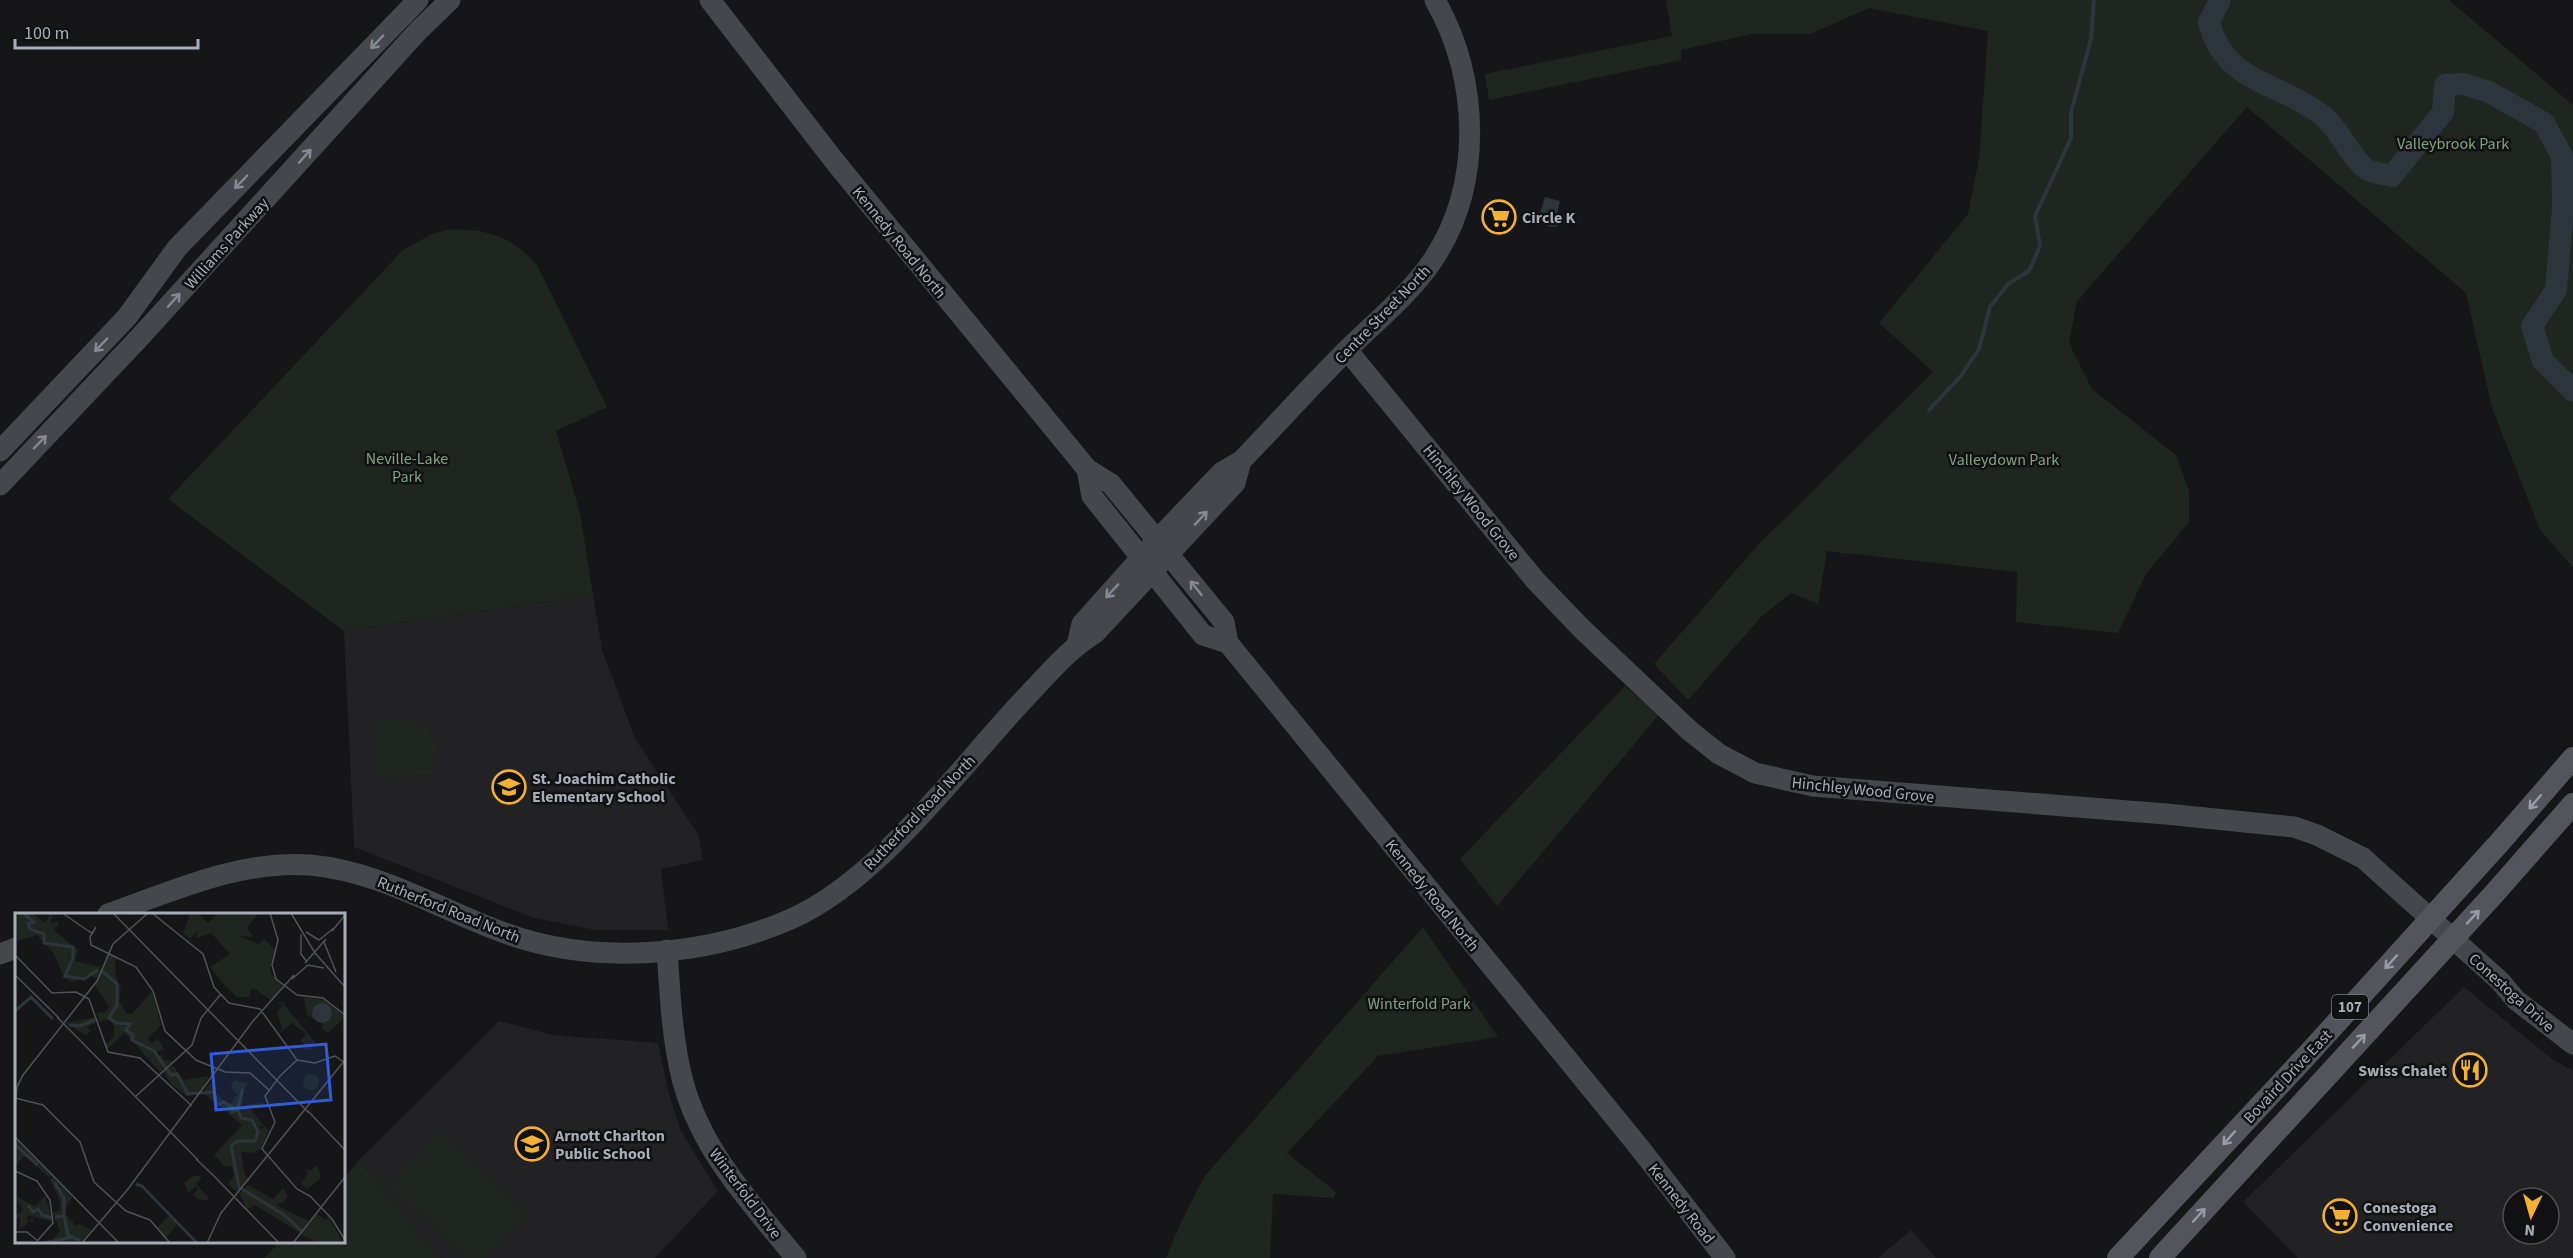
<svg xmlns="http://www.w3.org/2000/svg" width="2573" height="1258" font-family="'Source Sans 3',sans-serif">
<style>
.built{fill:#222225;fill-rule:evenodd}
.green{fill:#1e261f}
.water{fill:#2c353c}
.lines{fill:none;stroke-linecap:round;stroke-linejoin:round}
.stream{stroke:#2c353c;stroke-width:4}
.river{stroke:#2c353c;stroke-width:22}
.secondary{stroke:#45474d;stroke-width:21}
.primary{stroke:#53555c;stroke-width:22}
.oneway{stroke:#858993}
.oneway2{stroke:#979ba6}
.labels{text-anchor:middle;stroke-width:5;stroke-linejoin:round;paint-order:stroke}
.shield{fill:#111113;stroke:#7b7e86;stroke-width:1.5}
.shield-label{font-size:15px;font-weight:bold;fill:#a8adb8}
.park-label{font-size:16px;fill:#7fa381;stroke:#111113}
.poi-label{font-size:16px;font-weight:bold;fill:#a8adb8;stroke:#111113;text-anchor:start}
.street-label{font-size:16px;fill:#a8adb8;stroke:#111113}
.inset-river{fill:none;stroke:#2c353c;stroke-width:3}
.inset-road{fill:none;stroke:#505258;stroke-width:1.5}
.view{fill:#325cd3;fill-opacity:0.15;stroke:#325cd3;stroke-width:3}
.inset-edge{fill:none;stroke:#a8adb8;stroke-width:3}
</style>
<rect width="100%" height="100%" fill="#161618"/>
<!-- built -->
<g class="built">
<polygon points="593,595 602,650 635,738 699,836 703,860 661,869 668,930 596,930 534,918 354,847 344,631"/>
<path d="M2464 987 2552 1059 2573 1071V1258H2298L2243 1202ZM2513 1198H2549V1234H2513Z"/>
<polygon points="499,1021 553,1035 658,1043 669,1094 681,1131 718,1191 655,1258 442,1258 425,1243 402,1208 358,1161"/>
<polygon points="1911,1230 1936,1258 1878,1258"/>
</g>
<!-- green -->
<g class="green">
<polygon points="1666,0 2449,0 2573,105 2573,568 2540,530 2492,408 2466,293 2247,107 2077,301 2069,343 2092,389 2176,455 2189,491 2189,522 2146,574 2118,633 2016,622 2017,572 1827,551 1818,604 1791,593 1762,616 1688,700 1654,664 1758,545 1933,372 1879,323 1968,214 1979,159 1988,31 1869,8 1810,34 1752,34 1681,50 1681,60 1489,100 1485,74 1672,36"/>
<path d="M452 229C491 231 510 235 537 265L607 407 556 431 580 513 593 595 344 631 168 499 403 250 432 234Z"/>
<polygon points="1625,686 1659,715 1497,906 1460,859"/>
<polygon points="400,717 427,727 438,748 432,774 379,778 374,773 374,724"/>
<polygon points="1423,927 1498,1037 1378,1056 1287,1153 1336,1192 1334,1198 1273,1194 1270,1258 1166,1258 1181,1222 1204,1177"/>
<polygon points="441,1131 527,1213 483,1258 467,1258 390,1185"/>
<polygon points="358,1161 402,1208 425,1243 442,1258 264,1258 280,1242 344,1242 344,1179"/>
</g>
<!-- water -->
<polygon class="water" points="1545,197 1560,201 1557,214 1568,217 1567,223 1553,227 1537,223"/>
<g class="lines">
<!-- stream -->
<polyline class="stream" points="1929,410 1960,377 1979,349 1990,307 2008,284 2029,271 2040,246 2035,216 2071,138 2071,112 2091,39 2094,0"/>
<!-- river -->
<path class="river" d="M2220 0 2209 22C2224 83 2279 82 2322 115 2339 128 2348 154 2365 168 2371 173 2384 174 2392 176L2443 112 2445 85 2463 84 2489 92 2544 123 2562 156 2563 208 2556 290 2532 326 2543 361 2573 391"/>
<!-- secondary -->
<g class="secondary">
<polyline points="710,0 836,163 1087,469 1111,484 1224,622 1228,643 1639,1147 1725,1258"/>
<polyline points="1347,350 1535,580 1582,629 1690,731 1719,754 1755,773 1813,786 2166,814 2294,827 2317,835 2363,858 2500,981 2516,1000 2573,1044"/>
<polyline points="0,451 127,317 177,248 418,0"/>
<polyline points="1087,469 1092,496 1203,635 1228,643"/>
<polyline points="0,485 140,337 418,31 450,0"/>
<path d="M1077 645 1082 624 1157 540 1222 472 1241 461C1276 425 1309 388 1345 352 1373 324 1411 293 1433 260 1484 183 1479 78 1435 0"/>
<path d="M108 914C173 891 240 860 310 865 379 871 439 909 502 932 592 966 704 957 791 919 881 879 961 765 1029 694 1050 672 1069 649 1095 633L1235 483 1241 461"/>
<path d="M667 950C670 994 672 1040 683 1082 702 1152 752 1204 796 1258"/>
<polyline points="0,954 16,948"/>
</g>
<!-- primary -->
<g class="primary">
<polyline points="2118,1258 2310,1052 2500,842 2573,758"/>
<polyline points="2160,1258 2493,895 2573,804"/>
</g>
</g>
<!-- one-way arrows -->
<defs><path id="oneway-shaft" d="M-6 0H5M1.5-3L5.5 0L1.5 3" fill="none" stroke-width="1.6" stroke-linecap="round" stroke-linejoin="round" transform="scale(1.5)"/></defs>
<g class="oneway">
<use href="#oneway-shaft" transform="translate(377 42) rotate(134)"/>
<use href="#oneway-shaft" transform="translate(305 156) rotate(-48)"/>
<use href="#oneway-shaft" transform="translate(241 182) rotate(134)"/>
<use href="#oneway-shaft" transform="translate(174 300) rotate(-48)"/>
<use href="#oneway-shaft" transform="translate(101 345) rotate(134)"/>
<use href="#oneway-shaft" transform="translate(40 442) rotate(-46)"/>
<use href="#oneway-shaft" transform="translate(1201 518) rotate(-47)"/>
<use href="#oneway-shaft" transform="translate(1196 588) rotate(-129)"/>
<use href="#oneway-shaft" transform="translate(1112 591) rotate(133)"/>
</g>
<g class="oneway2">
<use href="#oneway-shaft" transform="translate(2535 802) rotate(131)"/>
<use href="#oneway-shaft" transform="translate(2473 917) rotate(-47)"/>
<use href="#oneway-shaft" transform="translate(2391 962) rotate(132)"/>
<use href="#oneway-shaft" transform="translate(2359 1041) rotate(-47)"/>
<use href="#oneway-shaft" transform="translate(2229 1138) rotate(132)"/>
<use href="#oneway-shaft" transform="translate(2199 1215) rotate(-48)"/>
</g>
<!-- icons -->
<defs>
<symbol id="supermarket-ring" viewBox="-11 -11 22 22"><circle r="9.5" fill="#111113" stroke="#f2b134" stroke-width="1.5"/><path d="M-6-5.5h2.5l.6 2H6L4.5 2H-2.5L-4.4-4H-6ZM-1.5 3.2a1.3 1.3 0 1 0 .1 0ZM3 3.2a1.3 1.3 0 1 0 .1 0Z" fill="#f2b134"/></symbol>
<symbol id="school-ring" viewBox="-11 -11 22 22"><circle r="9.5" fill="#111113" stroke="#f2b134" stroke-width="1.5"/><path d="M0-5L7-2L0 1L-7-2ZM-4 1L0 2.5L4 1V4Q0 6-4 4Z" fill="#f2b134"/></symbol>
<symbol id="restaurant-ring" viewBox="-11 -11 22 22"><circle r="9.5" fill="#111113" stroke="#f2b134" stroke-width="1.5"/><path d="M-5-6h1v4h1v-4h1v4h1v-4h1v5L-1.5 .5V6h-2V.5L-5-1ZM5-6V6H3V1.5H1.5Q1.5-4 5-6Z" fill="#f2b134"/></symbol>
</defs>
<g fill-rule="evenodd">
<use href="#supermarket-ring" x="1480" y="198" width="38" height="38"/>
<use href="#school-ring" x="490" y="768" width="38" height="38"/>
<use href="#restaurant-ring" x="2451" y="1051" width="38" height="38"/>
<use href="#school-ring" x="513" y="1125" width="38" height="38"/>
<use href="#supermarket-ring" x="2321" y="1197" width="38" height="38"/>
</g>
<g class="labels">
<!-- shield labels -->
<rect class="shield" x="2332" y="995" width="36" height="24" rx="4.5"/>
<g class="shield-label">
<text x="2350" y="1012">107</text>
</g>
<!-- park labels -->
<g class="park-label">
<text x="2453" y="149">Valleybrook Park</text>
<text x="407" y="464">Neville-Lake<tspan x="407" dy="18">Park</tspan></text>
<text x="2004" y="465">Valleydown Park</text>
<text x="1419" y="1009">Winterfold Park</text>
</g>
<!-- poi labels -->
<g class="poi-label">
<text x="1522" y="223">Circle K</text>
<text x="532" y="784">St. Joachim Catholic<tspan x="532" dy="18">Elementary School</tspan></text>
<text x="2447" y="1076" text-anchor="end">Swiss Chalet</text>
<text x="555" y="1141">Arnott Charlton<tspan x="555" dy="18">Public School</tspan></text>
<text x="2363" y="1213">Conestoga<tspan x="2363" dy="18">Convenience</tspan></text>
</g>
<!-- street labels -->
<g class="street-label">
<text transform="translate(900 242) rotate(51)" y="6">Kennedy Road North</text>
<text transform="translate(226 243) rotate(-48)" y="6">Williams Parkway</text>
<text transform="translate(1382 314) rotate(-46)" y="6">Centre Street North</text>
<text transform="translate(1472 502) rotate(51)" y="6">Hinchley Wood Grove</text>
<text transform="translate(1863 789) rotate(6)" y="6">Hinchley Wood Grove</text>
<text transform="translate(919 812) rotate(-46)" y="6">Rutherford Road North</text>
<text transform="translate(1433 895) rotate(51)" y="6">Kennedy Road North</text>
<text transform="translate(449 909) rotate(22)" y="6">Rutherford Road North</text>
<text transform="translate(2512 992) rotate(42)" y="6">Conestoga Drive</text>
<text transform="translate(2287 1076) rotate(-47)" y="6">Bovaird Drive East</text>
<text transform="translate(746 1193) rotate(53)" y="6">Winterfold Drive</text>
<text transform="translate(1682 1203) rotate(52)" y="6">Kennedy Road</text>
</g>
</g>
<!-- overview -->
<g transform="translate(15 913)">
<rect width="330" height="330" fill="#161618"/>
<path d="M5 0H18L29 10 37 0 36 11 42 8 44 13 39 15 40 18 63 37 60 48 86 54 82 65 76 63 57 69 49 65 39 41 22 22 2 28 0 7ZM175 0H183L193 10 203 0H244L232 15 239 24 223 23 244 31 249 26 261 37 255 58 267 73 257 88 240 76 235 77V84H222L211 74 195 54 215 41 196 20 181 25 182 18 175 26 168 20ZM94 41 104 44 100 49 101 64 106 76 104 88 112 101H117L137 78 146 112 133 126 136 130 143 126 149 136 142 139 144 144 148 141V146L158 149 145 159 110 120 92 136 90 133 99 123V112L94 106 84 109 82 100 91 99 94 93 80 73ZM289 84 310 87 330 104 313 120 306 115 308 111 292 102ZM267 89 301 130 295 137 288 135 290 132 285 128 291 121 277 110 263 121 267 115 262 100 267 92 262 90ZM81 104 82 109 72 114 75 118 71 122 50 110ZM158 152 168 167 194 163 184 181 172 183 157 172 148 159ZM288 169a8 8 0 1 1 16 0a8 8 0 1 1-16 0ZM238 162 228 178 227 193 249 189 236 196 249 213H244L246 217 250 213 254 218 246 236 237 240 226 239 230 262 235 267 222 279 213 271 219 263 217 253H209L199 242 227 212 188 180 195 169 204 184 215 191 222 182 216 174 219 167 232 170ZM0 225 36 262 34 264 9 243 0 254ZM302 252 306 265 292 276 286 271 293 260 290 256 295 258ZM179 262 187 264 181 271 195 286 186 288 178 282 183 276 180 273 174 280 172 277 169 270ZM38 264 57 284 49 299 61 313 65 311 76 317 66 330 26 329 38 326 45 318 38 300 45 297V288L35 267ZM233 272 258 286 268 275 273 283 268 290H262L265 294 294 308 285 320 240 292 232 296 224 280ZM0 283 20 293 30 283 38 309 13 302 12 307 18 306V310L14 308 4 318 5 305 0 306V302L8 298ZM302 301 311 307 314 304 328 330H304L286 322ZM154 302 162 311 151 325 142 315Z" fill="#1e261f"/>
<path d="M297 100a10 10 0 1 1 20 0a10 10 0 1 1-20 0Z" fill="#2c353c"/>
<path class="inset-river" d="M8 0 19 9 13 11 15 16 29 21V30L58 34V45L50 63 69 66 83 57M87 58 102 71V92L94 105 101 110 115 111 111 117 118 122 117 127 139 138 156 162 162 161 173 181 199 179 202 192 209 189 217 194V199L223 197 226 205 237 207 243 219 240 228H222L216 233 224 274 269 302 288 319M0 98 16 84 38 106M54 112 65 113 80 107M222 197 228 176M0 232 23 252M39 269 49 285V302M121 271 127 273 182 330M13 292 18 299 23 296 27 302 37 305M40 304 49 303 53 322 65 328M29 330 58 324"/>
<path class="inset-road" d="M47 0 78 21M98 0 294 200M137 0 188 41 199 74 214 90 245 96 282 147M255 0 263 27 257 52 261 66 282 82 308 85 330 102M276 0 300 40 330 74M81 14 75 24 76 32 121 54 138 78 150 118 181 147 210 159 235 160 254 177M317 18 330 2M291 19 304 27 319 15M286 21V41L292 49M309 29 321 59M0 42 37 80 61 79 74 86 93 139 125 145 177 193M290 50 311 26M0 62 44 105M277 66 293 52 309 55M42 104 183 247M265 163 250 183 260 209 247 236 282 276 295 283 317 306 330 327M264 164 282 147 300 150 320 143 330 150M120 184 177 132 186 105 206 81M0 185 28 192 65 229 79 269 111 298 135 307 155 330M0 197 2 174 8 162 82 68 98 31 133 0M293 198 330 237M0 224 104 330M181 246 200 264M0 258 22 268 35 287 38 310 23 327M197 261 264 330M0 319H12L23 328M67 330 113 276 238 108 279 62M192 330 206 300 330 147M278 330 330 264"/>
<path class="view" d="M311 131 316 187 201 197 196 141Z"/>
<rect width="330" height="330" class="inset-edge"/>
</g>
<!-- north arrow -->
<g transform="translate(2531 1216) rotate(185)"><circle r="28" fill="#111113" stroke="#4d4f55" stroke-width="1.5"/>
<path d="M0-4.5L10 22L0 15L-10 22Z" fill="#f2b134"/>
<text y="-9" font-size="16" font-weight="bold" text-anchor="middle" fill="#a8adb8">N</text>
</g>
<!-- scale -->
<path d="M15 39v9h183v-9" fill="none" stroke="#a8adb8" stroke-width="3"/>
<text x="24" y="39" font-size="18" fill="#a8adb8" stroke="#111113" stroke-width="4.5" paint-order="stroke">100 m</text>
</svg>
